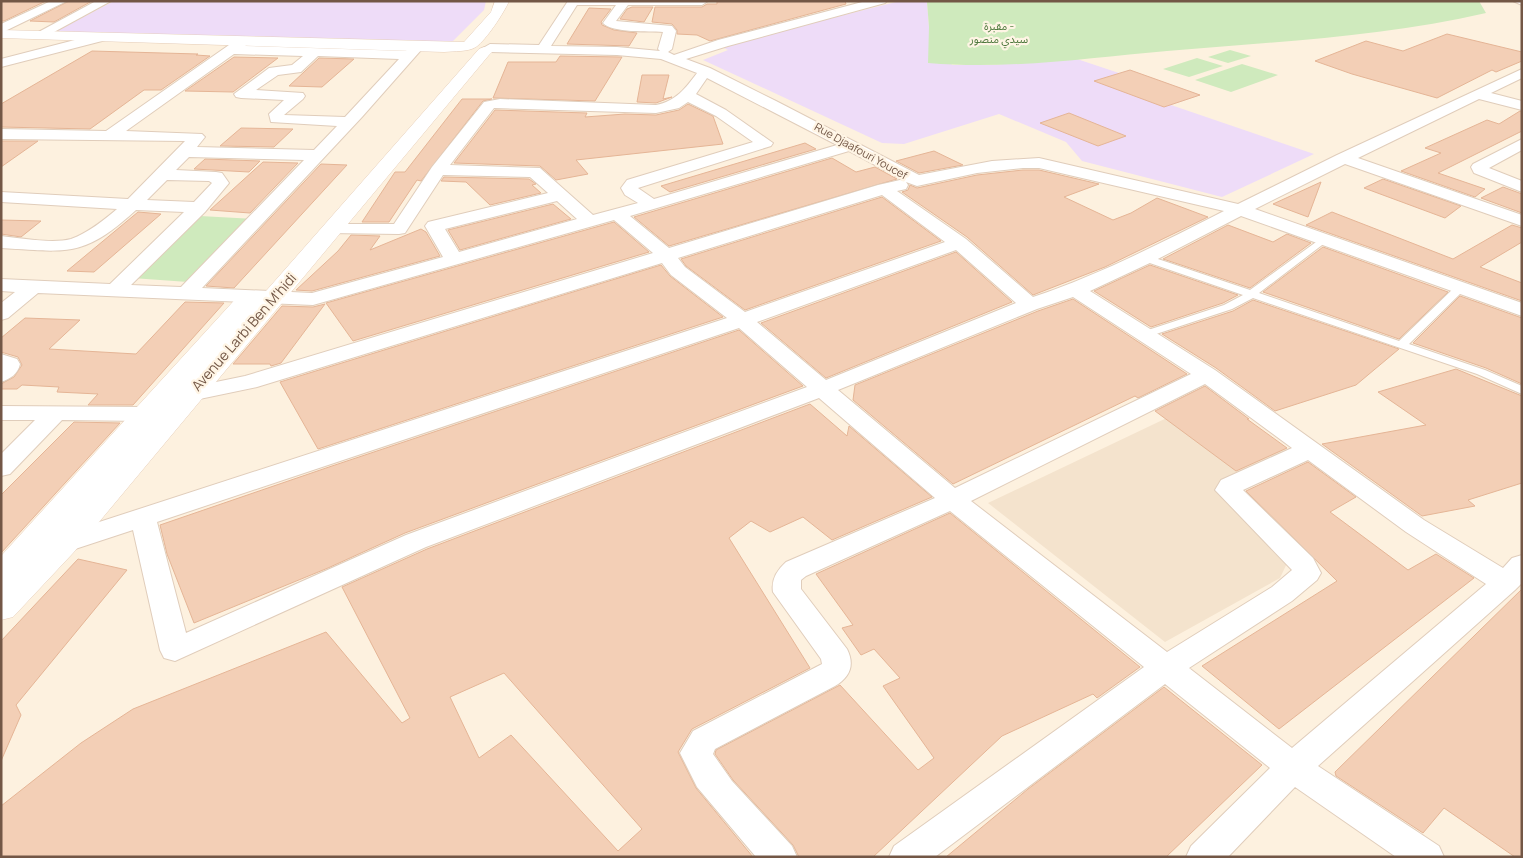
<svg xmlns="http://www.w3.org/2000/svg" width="1523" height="858" font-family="Manrope,'Noto Sans Arabic',sans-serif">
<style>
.residential{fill:#f4e3cd}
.education{fill:#eedcf8}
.green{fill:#cfeabd}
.building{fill:#f3cfb6;stroke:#e5b596;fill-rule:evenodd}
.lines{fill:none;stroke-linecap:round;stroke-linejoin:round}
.service-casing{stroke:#e0cdbb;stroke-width:2}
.minor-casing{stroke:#e0cdbb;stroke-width:2}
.secondary-casing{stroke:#e6ceb9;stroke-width:1}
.service{fill:#fff;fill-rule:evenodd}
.minor{fill:#fff;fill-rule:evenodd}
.secondary{fill:#fff;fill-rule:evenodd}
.labels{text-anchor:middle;stroke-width:4.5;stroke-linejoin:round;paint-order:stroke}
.far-park-label{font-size:11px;fill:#4f793e;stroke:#fff5e5}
.far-street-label{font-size:11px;fill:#735746;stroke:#fff5e5}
.street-label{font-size:14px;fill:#735746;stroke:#fff5e5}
</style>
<rect width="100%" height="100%" fill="#fdf1df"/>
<!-- residential -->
<polygon class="residential" points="1215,395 1287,449 1239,473 1218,486 1289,559 1280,578 1165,642 988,503"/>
<!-- education -->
<g class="education">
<polygon points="114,1 486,1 484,10 452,42 55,32"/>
<polygon points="896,2 927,2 929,27 952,65 991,65 1077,59 1119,73 1130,70 1200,95 1171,105 1314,154 1222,197 1082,161 1066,142 999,114 904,144 882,143 703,60 728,50 720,46"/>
</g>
<!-- green -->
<g class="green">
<path d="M911 1H1479L1486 13C1382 37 1273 42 1167 51 1088 58 1007 70 928 63L929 27 927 2Z"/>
<polygon points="1230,50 1251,56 1228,63 1208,57"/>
<polygon points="1197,58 1223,66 1189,77 1163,69"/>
<polygon points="1242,64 1278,75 1231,92 1195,80"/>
<polygon points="200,216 255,219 188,282 132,278"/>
</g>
<!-- building -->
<g class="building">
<polygon points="1,1 46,1 4,21 1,21"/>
<polygon points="69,1 92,1 54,22 30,21"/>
<polygon points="717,1 845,1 846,4 710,41 697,35 677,34 677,30 672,24 652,22 655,7 702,7 707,4 717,4"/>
<polygon points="632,7 653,7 644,22 620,19 627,9"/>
<polygon points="589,8 611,9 601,22 602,25 614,30 637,33 629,46 567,44"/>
<polygon points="1447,34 1522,52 1522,61 1496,72 1492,70 1437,98 1352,74 1315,61 1366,41 1403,51"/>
<polygon points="92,51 198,54 196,55 210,56 161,90 144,90 90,129 1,127 1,104"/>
<polygon points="560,56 622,57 595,101 493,98 508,62 556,62"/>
<polygon points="234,57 278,58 233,92 185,91"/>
<polygon points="319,58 354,59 322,87 289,86"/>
<polygon points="1130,70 1200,95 1164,107 1094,81"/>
<polygon points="642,75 669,75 663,99 672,97 656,103 637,102"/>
<polygon points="462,99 492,99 483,101 421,181 417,180 389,222 362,222 395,172 405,172"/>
<polygon points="688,104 713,116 723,144 576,160 588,174 556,180 540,166 454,163 495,110 587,113 585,117 625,114 656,115 679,110"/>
<polygon points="1520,111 1522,112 1522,131 1438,173 1485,189 1475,197 1401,171 1441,153 1425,148 1487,120 1499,124"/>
<polygon points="1069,113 1126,136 1098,146 1040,123"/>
<polygon points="241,128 293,129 274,147 220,146"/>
<polygon points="1,141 38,141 1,167"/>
<polygon points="805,143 816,149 670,192 661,186"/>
<polygon points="934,151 963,165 919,173 896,161"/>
<polygon points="832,158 856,172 875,167 897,179 669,246 634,217"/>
<polygon points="205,159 260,161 249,172 194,169"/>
<polygon points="263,162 298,163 250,213 210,210"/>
<polygon points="321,164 347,165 234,288 206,286"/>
<polygon points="1023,170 1039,170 1099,184 1064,197 1113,220 1131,213 1157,198 1208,217 1105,267 1033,295 967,237 902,192 908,190 910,185 917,188 977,175"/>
<polygon points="444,177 529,179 536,184 532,185 541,193 490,205 466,182 441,181"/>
<polygon points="1383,179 1461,206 1445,218 1364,188"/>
<polygon points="1321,182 1308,217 1273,204"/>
<polygon points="1503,187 1522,194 1522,213 1481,198"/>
<polygon points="882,197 941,241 745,310 686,266 681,259"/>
<polygon points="553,204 571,219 460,250 448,230"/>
<polygon points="138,212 161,214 94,272 67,271"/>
<polygon points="1332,212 1453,259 1512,225 1522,228 1522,242 1480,267 1522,283 1522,301 1306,225"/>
<polygon points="1,220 41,221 21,237 1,234"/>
<polygon points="614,222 649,252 353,341 326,303"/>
<polygon points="1228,225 1273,242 1287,234 1311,243 1250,288 1163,259"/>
<polygon points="421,229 426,232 440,256 312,291 296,290 338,251 351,235 380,236 370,250"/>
<polygon points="1323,247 1448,292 1399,339 1263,292"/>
<polygon points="956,252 1012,302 826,378 761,323"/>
<polygon points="661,265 670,276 723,317 318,449 280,382"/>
<polygon points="1150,265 1238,295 1223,303 1151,327 1094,291"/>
<polygon points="1460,296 1522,318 1522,384 1486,368 1413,343"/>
<polygon points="1073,299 1187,374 1138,398 1135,396 953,484 853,400 855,385 1038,311"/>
<polygon points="1253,300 1399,349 1356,385 1275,411 1216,368 1162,334 1233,311"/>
<polygon points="185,302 224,303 133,405 88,405 98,394 57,392 59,387 22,385 17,389 1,389 1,384 14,377 22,365 18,357 1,352 1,338 25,318 80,320 49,349 136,354"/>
<polygon points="325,304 281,363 271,366 270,364 233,364 282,306 313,307"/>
<polygon points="739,330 803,386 405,533 328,568 194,623 167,554 160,525 329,467"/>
<polygon points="1456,369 1522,396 1522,483 1468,500 1475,506 1422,516 1322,444 1426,425 1378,392"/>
<polygon points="1205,386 1249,419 1247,419 1287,448 1236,471 1155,411"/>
<path d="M810 404 847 436 849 426 932 497 832 540 803 517 770 532 751 521 729 538 810 668 692 729 678 752 696 788 753 857H1V806L81 743 133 709 326 632 402 723 410 718 342 587 427 549ZM504 673 642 829 618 851 511 735 479 758 450 697Z"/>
<polygon points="74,422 120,423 1,553 1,495"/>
<polygon points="1308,462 1356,497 1330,512 1408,570 1436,554 1474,578 1279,729 1202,666 1337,581 1246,491"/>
<polygon points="950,513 1140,667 1097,698 1093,694 1002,736 873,857 799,857 793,845 733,780 715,754 716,750 840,685 918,770 934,758 883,686 900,678 874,649 861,655 842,628 853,625 816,574"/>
<polygon points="78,559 127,570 16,705 21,715 1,761 1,641"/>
<polygon points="1522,589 1522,857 1515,857 1444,808 1423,833 1336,776 1335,772"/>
<polygon points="1164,687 1262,765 1166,857 946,857 1028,789"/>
</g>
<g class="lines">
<defs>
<polygon id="service" points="1323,237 1326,238 1326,242 1259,293 1399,341 1456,286 1464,286 1465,288 1464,290 1409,344 1485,370 1522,386 1522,394 1477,374 1253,298 1232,309 1150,336 1146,337 1140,334 1142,332 1224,305 1243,295 1141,260 1141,256 1149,256 1250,290"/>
<g id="minor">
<polygon points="51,1 67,1 1,33 1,24"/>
<polygon points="96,1 111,1 43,38 35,38 33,35"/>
<path d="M568 1H708L702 5H628L616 21 672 26 676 31 672 49 668 52 674 55 718 40 866 1H887L885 3 728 46 686 59 710 68 776 101 919 175 992 161 1039 158 1238 204 1337 155 1522 69V78L1491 93 1522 101V110L1479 99 1358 158 1522 215V226L1345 164 1255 209 1522 303V316L1241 216 1152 262 1090 291 1215 370 1424 520 1503 568 1512 558 1522 555V583L1515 590 1318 766 1439 846 1444 857H1396L1295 787 1228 857H1186L1191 846 1270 768 1165 684 935 857H889L894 846 1144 667 950 511 806 576 801 580V589L847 649C855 665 850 677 835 686L715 749 713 754 732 781 792 846 797 857H756L697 787 680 753 693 731 822 664 821 659 773 592C771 580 777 570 786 562L935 498 819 398 426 547 175 661 164 658 160 650 133 530 63 553 53 551 50 544 53 537 727 318 671 275 662 263 257 387 190 401 182 399 179 394 182 389 245 376 653 253 614 220 313 305 38 293 8 318 1 320V303L15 292 1 291V279L110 284 184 212 136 210C83 258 69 252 1 248V236C21 238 52 244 71 239 88 233 104 220 117 209L1 202V192L128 199 185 141 1 139V129L106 131 239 38 244 37 250 41 245 46 406 51 412 43H422L423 46 422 49 362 117 202 288 312 293 443 257 425 226 428 222 548 193 530 177 443 175 405 233 399 234 327 233 324 229 327 225 333 224H394L432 167 484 102 500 99 656 105C676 101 685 89 697 73L661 59 617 55 490 52 483 48 490 44 539 45ZM577 5H616L603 23C612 33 649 31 663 32L658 49 660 51 617 47 551 46ZM234 54 303 56 292 65 269 68 234 94 236 97 241 98 284 100 269 114 271 122 337 126 314 150 197 147 205 137 202 134 126 131ZM318 56 399 59 345 117 284 115 303 99 305 96 303 93 256 90 278 75 301 72ZM707 78 837 145 654 199 638 188 771 146 773 143 726 110 696 94ZM688 102 716 116 753 142 627 180 621 188 625 195 638 203 593 215 540 168 450 165 494 108 656 113 679 108ZM849 151 905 181 900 180 878 185 669 248 630 216ZM189 157 304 160 181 287 131 285 205 212 229 183 222 173 216 172 176 170ZM1023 168H1039L1224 211C1161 243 1099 275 1033 297L966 239 897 191 906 189 908 185 906 182 917 186 977 173ZM167 180 209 181 212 183 194 202 147 200ZM882 195 945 242 745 312 685 267 678 258ZM557 201 577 219 459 252 445 229ZM956 250 1016 303 826 380 757 322ZM1073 297 1191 374 955 488 838 390 1037 309ZM739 328 807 387 406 535 186 633 157 522ZM1205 384 1292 448 1221 480 1215 490 1292 570 1272 587 1167 652 971 501ZM1308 460 1406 532 1486 584 1292 748 1189 668 1292 601 1317 580 1321 573 1313 558 1243 490Z"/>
<polygon points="1513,1 1522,1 1522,5"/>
<polygon points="102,33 108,37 106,40 1,67 1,59"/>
<polygon points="1522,139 1522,150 1489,168 1522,181 1522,192 1474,173 1471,167 1473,164"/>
<path d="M1 354 17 359 20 364C18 374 10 379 1 382Z"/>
<polygon points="1,406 145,407 153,409 157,414 153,419 145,421 62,420 10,474 1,476 1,454 35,420 1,420"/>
</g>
<g id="secondary">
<path d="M495 1H509C504 13 486 40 476 47 468 52 454 51 444 52L1 38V30L464 42 491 12Z"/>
<polygon points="484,47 489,49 492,52 489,55 74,552 13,617 1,620 1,556 240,294 248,292 256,294 259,299 479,49"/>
</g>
</defs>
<!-- service casing -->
<use href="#service" class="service-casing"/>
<!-- minor casing -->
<use href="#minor" class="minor-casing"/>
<!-- secondary casing -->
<use href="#secondary" class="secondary-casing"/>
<!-- service -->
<use href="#service" class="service"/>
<!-- minor -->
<use href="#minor" class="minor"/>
<!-- secondary -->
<use href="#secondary" class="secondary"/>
</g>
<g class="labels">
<!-- far-park labels -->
<g class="far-park-label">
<text x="999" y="30">مقبرة -<tspan x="999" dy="13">سيدي منصور</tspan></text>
</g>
<!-- far-street labels -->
<g class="far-street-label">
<text transform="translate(861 151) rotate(29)" y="4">Rue Djaafouri Youcef</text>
</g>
<!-- street labels -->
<g class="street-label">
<text transform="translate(244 332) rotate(-49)" y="5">Avenue Larbi Ben M'hidi</text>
</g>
</g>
<!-- border -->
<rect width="1523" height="858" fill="none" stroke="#735746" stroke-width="5"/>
</svg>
